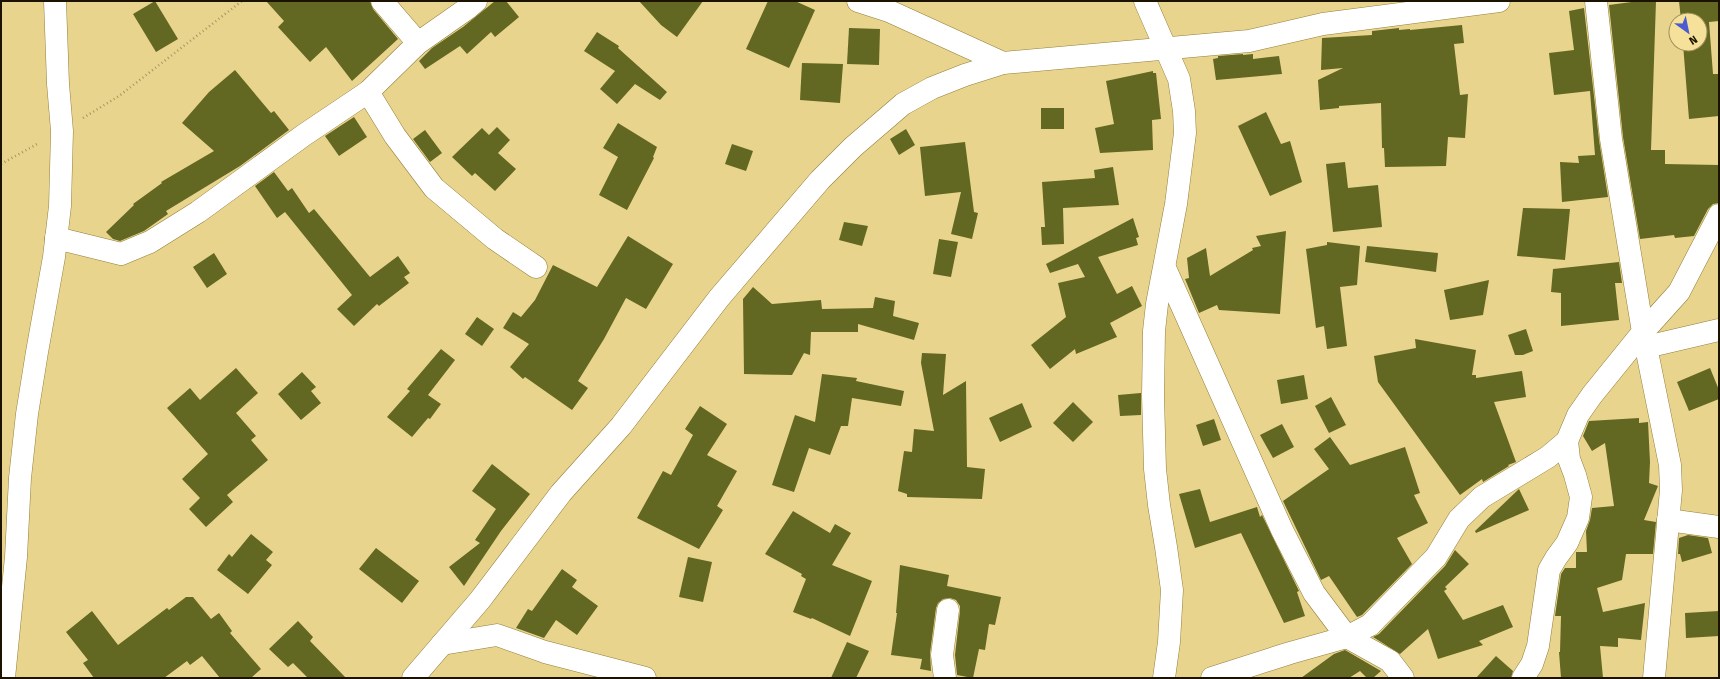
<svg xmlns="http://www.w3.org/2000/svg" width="1720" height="679" font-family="'Fira Sans',sans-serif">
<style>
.building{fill:#626721}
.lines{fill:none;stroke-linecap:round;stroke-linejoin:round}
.minor-casing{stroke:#937f39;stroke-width:23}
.path{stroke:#a79660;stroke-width:2.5;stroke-dasharray:1 3;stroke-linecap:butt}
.minor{stroke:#fff;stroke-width:22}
</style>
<rect width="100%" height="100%" fill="#e9d48e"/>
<!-- building -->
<g class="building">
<polygon points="155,1 178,39 156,52 133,14"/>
<polygon points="266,1 370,1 373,9 398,39 352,81 326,47 310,62 278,27 284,21"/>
<polygon points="495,1 506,1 519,17 495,37 491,32 467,54 460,46 425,69 419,61 432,48 463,27"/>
<polygon points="639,1 703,1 677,37 661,25"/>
<polygon points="768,1 795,1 815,10 789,68 746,49"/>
<polygon points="1639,1 1656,1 1651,150 1665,150 1665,164 1719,165 1719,203 1713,204 1708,209 1694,236 1675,238 1674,235 1640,239 1623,137 1609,5"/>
<polygon points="1679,1 1719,1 1719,21 1709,22 1713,74 1719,74 1719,116 1689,119 1683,44 1700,44 1700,20 1681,20"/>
<polygon points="1584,8 1599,140 1608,197 1562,202 1560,162 1579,163 1578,156 1595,155 1590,91 1554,95 1549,53 1574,50 1569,11"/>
<polygon points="1462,25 1464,43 1454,44 1460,95 1468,94 1465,138 1448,137 1446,166 1385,167 1384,148 1382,148 1381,103 1339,106 1339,108 1320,110 1318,80 1343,68 1321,70 1322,38 1372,35 1372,31 1399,28 1399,30 1410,29 1410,30"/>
<polygon points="849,28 880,29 879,65 847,64"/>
<polygon points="597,32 619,46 618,48 667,92 660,100 635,84 617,104 600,89 615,71 584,51"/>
<polygon points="1243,54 1243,55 1253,54 1253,59 1279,56 1282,74 1216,80 1213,59 1218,58 1218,56"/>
<polygon points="802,63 843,64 840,103 800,100"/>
<polygon points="235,70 271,113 274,111 289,130 240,166 166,211 168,214 144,231 120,241 113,239 106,232 134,205 133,204 162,183 161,182 214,151 182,123 209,92"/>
<polygon points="1153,71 1153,73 1156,73 1161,119 1152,120 1153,150 1100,153 1095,128 1114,124 1106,81"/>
<rect x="1041" y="108" width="23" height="21"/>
<polygon points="1266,112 1281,144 1290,141 1302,182 1270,196 1238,126"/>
<polygon points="354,117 367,137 339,156 325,136"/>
<polygon points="618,123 657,147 653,157 654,158 627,210 599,195 618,157 603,148"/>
<polygon points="497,127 510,140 498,153 516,169 495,191 475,173 472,176 452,157 482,128 489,135"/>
<polygon points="906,129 915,145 899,155 890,139"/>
<polygon points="425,130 442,153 430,162 413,139"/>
<polygon points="965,142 974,212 978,213 972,239 951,234 961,192 925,196 920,147"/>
<polygon points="732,144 753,151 746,171 725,164"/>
<polygon points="1345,162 1348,188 1378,185 1382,227 1333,232 1326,164"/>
<polygon points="1113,167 1119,205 1063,208 1064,244 1042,245 1041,227 1045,227 1042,182 1095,178 1094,170"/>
<polygon points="274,172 288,191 292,188 309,213 314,209 370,277 398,256 410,273 404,277 409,283 379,306 377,304 354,326 337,309 352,295 285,212 277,218 255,186"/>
<polygon points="1523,208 1570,209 1565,260 1517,256"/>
<polygon points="1133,218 1139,237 1136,238 1138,245 1098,257 1117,294 1132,286 1142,306 1110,323 1117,337 1076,354 1075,349 1050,369 1031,345 1066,317 1058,283 1085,277 1078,264 1050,273 1046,264"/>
<polygon points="844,222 868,226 862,246 839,240"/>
<polygon points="1286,231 1280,314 1219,310 1217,305 1199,313 1185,279 1189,278 1187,258 1206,248 1210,276 1253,250 1252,248 1261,246 1256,236"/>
<polygon points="628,236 673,264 646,309 626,298 604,339 578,381 588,388 572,410 525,377 523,379 510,367 529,344 503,328 513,312 521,317 535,300 553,265 597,287"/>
<polygon points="939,239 958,242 951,277 933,274"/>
<polygon points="1327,242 1360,246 1357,285 1340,287 1347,346 1327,349 1324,326 1316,328 1306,249 1327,245"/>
<polygon points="1367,246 1438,253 1436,272 1365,262"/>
<polygon points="214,253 227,274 207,288 193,267"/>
<polygon points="1619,262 1622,283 1615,283 1619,320 1561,326 1561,293 1551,292 1553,269"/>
<polygon points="1489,280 1483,315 1450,320 1444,290"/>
<polygon points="753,287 772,304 821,300 822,309 873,308 875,297 895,301 893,316 919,323 914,340 858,324 858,332 811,332 810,355 804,353 792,375 744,374 743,299"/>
<polygon points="477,317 494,329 482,346 465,334"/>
<polygon points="1526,329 1533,351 1523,355 1515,355 1508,335"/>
<polygon points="1415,339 1476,350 1472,375 1476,375 1476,378 1522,371 1526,397 1494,402 1516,462 1508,465 1509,466 1483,482 1482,479 1460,495 1378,382 1374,356 1416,348"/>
<polygon points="441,349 455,360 428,395 441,404 430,419 428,418 412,437 387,417 410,391 407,389"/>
<polygon points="922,353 946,354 943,395 966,381 967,467 985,469 982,499 907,497 907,494 898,491 904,451 912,452 914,429 934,431 921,363"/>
<polygon points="236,368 258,393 236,413 256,436 251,440 268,460 227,495 233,502 206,527 189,509 200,498 182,479 208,454 167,408 190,388 200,400"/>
<polygon points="1710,368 1719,390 1719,399 1689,411 1677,382"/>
<polygon points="302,372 316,387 311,391 321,403 301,420 278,394"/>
<polygon points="822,374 857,378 856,381 904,391 901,406 852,398 848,426 841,426 830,455 809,448 794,492 772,485 795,415 815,422"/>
<polygon points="1304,375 1308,399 1281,404 1277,380"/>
<polygon points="1141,393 1141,415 1120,416 1118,395"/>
<polygon points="1331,397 1346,425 1329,433 1315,406"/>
<polygon points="1073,402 1093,422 1073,442 1053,423"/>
<polygon points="1022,403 1032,427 1000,442 989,418"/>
<polygon points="700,406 727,424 707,455 737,471 717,506 723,510 699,549 637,518 663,471 671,475 693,435 685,429"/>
<polygon points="1639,418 1639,423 1648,422 1650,462 1649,483 1658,486 1644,520 1656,522 1653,554 1626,554 1622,580 1597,588 1603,612 1645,603 1641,640 1618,638 1618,647 1600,646 1603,678 1561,678 1559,652 1560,652 1561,616 1555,616 1561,574 1565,568 1576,568 1576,552 1587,552 1586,531 1590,520 1592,508 1614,506 1605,443 1592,451 1583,436 1589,421"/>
<polygon points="1214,419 1221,440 1203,446 1196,425"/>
<polygon points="1282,424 1294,447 1273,458 1260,435"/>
<polygon points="1330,437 1350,465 1405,447 1420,493 1414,495 1428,523 1397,538 1412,564 1362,615 1357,617 1329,576 1321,580 1283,501 1329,469 1314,449"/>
<polygon points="492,464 530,494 501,531 464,586 449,567 480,543 475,540 496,509 472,491"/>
<polygon points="1200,489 1210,522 1257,507 1260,517 1262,515 1299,591 1297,592 1305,616 1284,623 1241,533 1195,548 1179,494"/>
<polygon points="1519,489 1529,510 1476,533 1475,531"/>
<polygon points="793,511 830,533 835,524 851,533 832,565 872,581 850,636 812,618 811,619 793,612 806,579 801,576 802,574 765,554"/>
<polygon points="251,534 273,552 266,560 272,565 248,594 217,570 229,554 232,557"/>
<polygon points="1688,535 1708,538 1712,553 1682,562 1680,554 1678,554 1679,538"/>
<polygon points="376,548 419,581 402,603 359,569"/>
<polygon points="1455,550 1469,564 1445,587 1447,589 1444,591 1463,620 1503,605 1513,627 1479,641 1483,645 1438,659 1428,629 1400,654 1373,637 1379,634 1445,566"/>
<polygon points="688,557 712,562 703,602 679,597"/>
<polygon points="900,565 949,575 947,586 1001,597 995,625 989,624 985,650 979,649 973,678 957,675 955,655 960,611 960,606 956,600 950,598 943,599 938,603 936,608 930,653 931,671 920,669 922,659 891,655 897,613 896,613"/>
<polygon points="562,569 577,580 572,587 598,606 577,635 556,620 544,638 516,628 528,609 532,611"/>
<polygon points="186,597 193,597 211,619 219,613 232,631 230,633 261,669 251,678 220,678 202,656 190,665 187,661 164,678 94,678 83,663 88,660 66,632 92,611 118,645 167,608 169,610"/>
<polygon points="1719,611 1719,636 1686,638 1685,613"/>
<polygon points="298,621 313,637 310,641 346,678 308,678 293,663 288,667 269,649"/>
<polygon points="847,642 869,651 856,678 831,678"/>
<polygon points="1345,650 1381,671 1373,678 1367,678 1360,671 1349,678 1301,678 1334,654"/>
<polygon points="1496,656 1513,671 1511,678 1476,678"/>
</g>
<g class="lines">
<defs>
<g id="minor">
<polyline points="382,1 418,43"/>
<polyline points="858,1 889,11 1003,63"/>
<polyline points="1145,1 1179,79 1184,111 1185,133 1176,204 1157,304 1154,331 1153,396 1155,469 1159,505 1166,547 1172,590 1169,642 1164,678"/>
<polyline points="368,92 395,136 434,188 495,239 536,267"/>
<polyline points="56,238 121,254 150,242 198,212 304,135 368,92 418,43 468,8 476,1"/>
<polyline points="1165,268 1282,530 1314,593 1347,637 1390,661 1403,678"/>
<polyline points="1646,347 1719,330"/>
<polyline points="1668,520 1719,527"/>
<polyline points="442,644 497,635 545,652 645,678"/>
<polyline points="4,678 16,557 20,478 27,414 37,352 54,257 60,206 62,131 58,84 55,1"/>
<polyline points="413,678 480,600 561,493 621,426 719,298 820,180 853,147 903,104 932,88 965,75 1003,63 1249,41 1323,24 1499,1"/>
<polyline points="945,678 942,655 948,610"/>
<polyline points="1212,678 1290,653 1347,637 1370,625 1436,557 1459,519 1482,497 1548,457 1567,441 1578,415 1592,395 1643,332 1611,139 1596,1"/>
<polyline points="1523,678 1532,664 1538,646 1549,570 1556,558 1567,543 1578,518 1581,497 1575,475 1569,459 1567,441"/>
<polyline points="1654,678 1671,490 1670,465 1643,332 1679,292 1719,215"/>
</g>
</defs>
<!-- minor casing -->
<use href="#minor" class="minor-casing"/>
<!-- path -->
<g class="path">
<polyline points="83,118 119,96 242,1"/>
<polyline points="1,164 39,143"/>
</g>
<!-- minor -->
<use href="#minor" class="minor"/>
</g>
<!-- border -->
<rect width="1720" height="679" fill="none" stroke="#1b1300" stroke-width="4"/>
<!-- north arrow -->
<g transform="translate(1688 32) rotate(147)"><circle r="19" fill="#f6e19a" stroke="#9e8f5c"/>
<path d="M0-3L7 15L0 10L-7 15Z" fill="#4d5bd0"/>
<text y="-6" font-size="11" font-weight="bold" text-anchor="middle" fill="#1b1300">N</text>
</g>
</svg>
